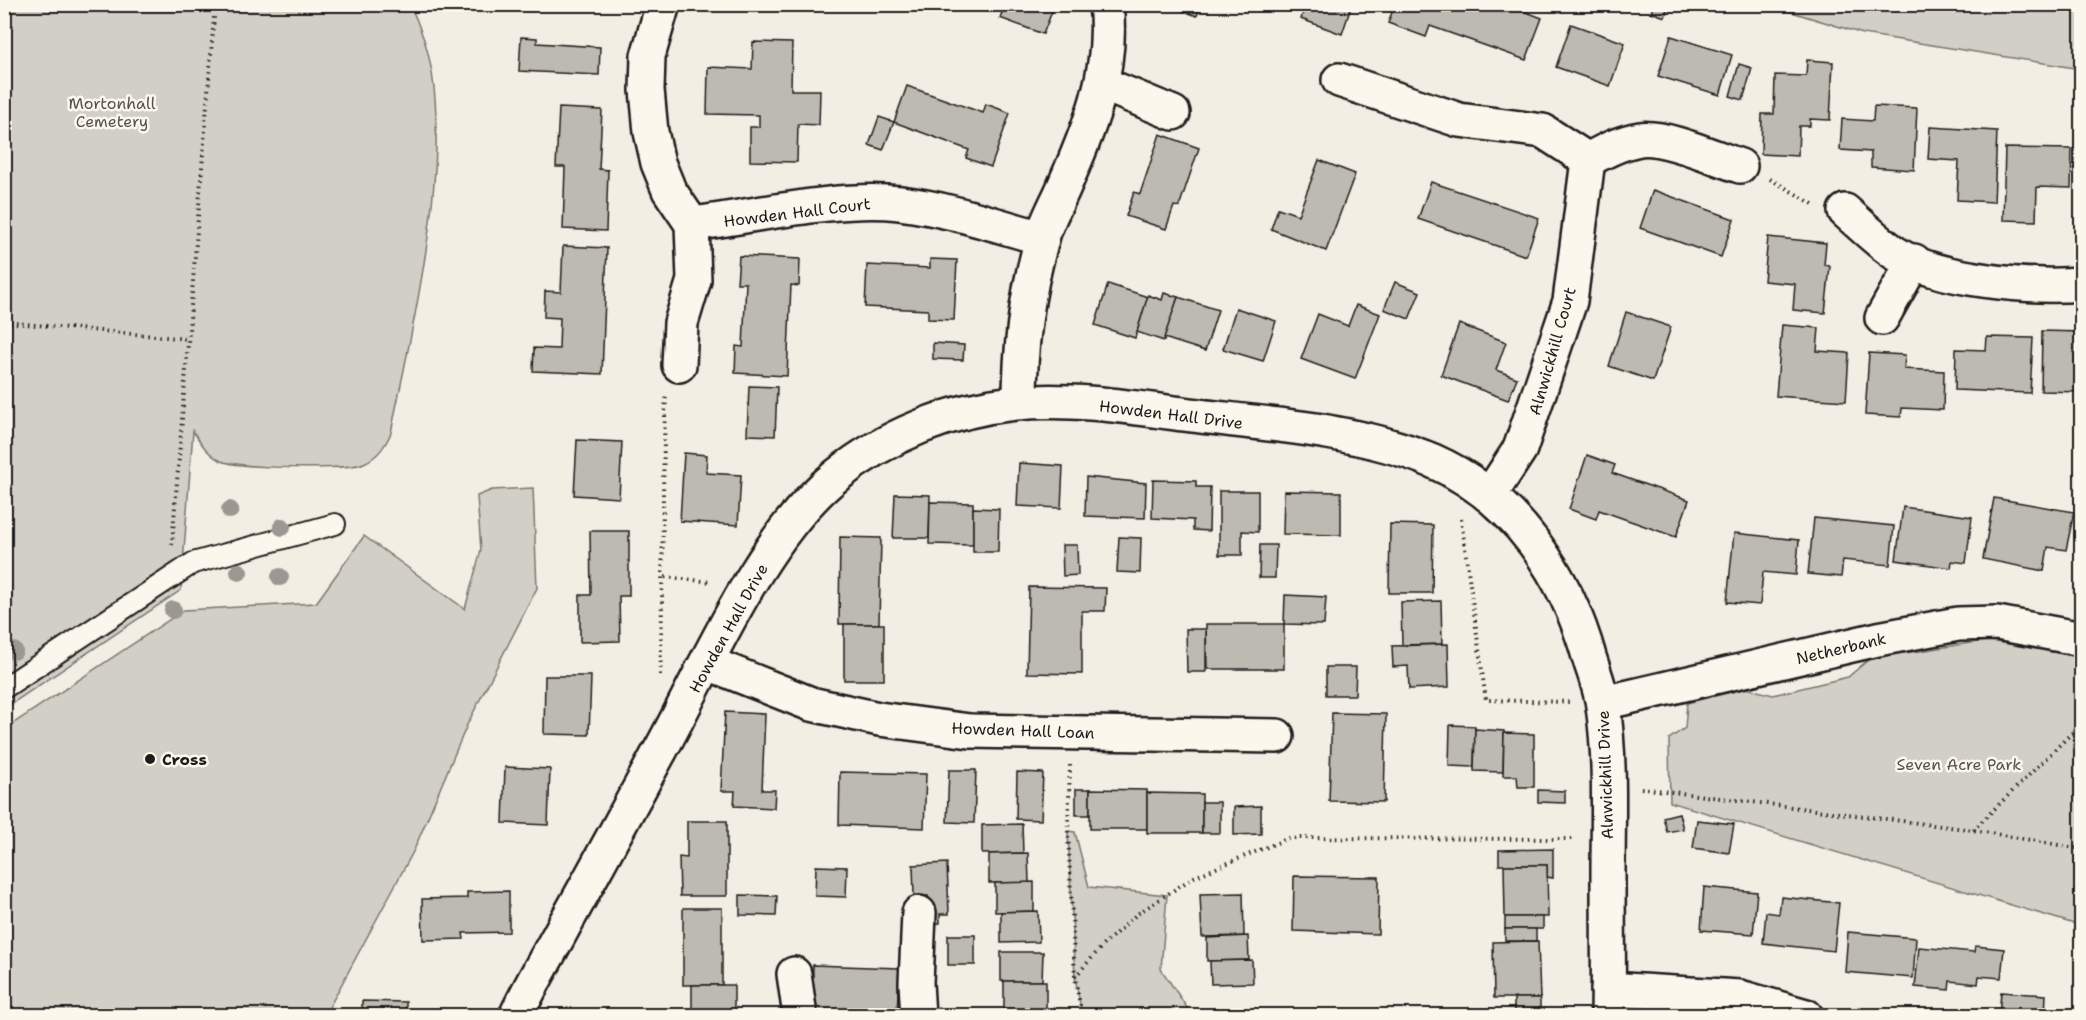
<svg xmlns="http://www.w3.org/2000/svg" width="2086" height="1020" font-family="'Shantell Sans',sans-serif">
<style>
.green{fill:#d2cfc6;stroke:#777671;stroke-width:1.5}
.building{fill:#bdbab1;stroke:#1c1c1c;stroke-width:1.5}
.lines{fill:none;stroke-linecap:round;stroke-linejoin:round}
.service-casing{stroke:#1c1c1c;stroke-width:24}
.minor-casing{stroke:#1c1c1c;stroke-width:38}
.path{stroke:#1c1c1c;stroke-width:4;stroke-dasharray:1.5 4.5;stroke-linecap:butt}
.service{stroke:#fbf7ec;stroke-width:20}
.minor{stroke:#fbf7ec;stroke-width:33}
.tree{fill:#9b9892}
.poi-dot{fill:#1c1c1c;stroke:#fbf7ec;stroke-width:2}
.labels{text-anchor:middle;stroke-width:5;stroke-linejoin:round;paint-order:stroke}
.park-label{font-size:16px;fill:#53524f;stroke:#fbf7ec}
.street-label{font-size:16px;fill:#1c1c1c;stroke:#fbf7ec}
.poi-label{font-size:16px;font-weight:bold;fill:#1c1c1c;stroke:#fbf7ec;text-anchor:start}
</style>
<rect width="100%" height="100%" fill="#f2eee4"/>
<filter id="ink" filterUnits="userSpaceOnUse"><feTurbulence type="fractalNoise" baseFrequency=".0167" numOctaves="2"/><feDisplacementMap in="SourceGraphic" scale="12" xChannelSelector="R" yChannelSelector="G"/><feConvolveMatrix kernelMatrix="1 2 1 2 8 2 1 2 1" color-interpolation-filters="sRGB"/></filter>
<g filter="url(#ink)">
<!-- green -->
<g class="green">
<path d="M5 5H408C414 11 417 20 420 29 462 129 412 326 391 433 385 446 378 457 364 463 348 471 238 468 221 461 207 454 201 443 193 431L181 590 5 708Z"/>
<polygon points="1769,5 2081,5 2081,69 1863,34"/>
<polygon points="533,488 537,588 467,725 414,850 325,1015 5,1015 5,729 184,610 316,603 364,536 465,609 481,550 477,496 492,490"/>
<path d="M1991 641 2081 657V926L1670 802 1669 739 1685 728 1687 703 1746 688 1773 695 1848 677 1875 654C1914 656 1952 643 1991 641Z"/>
<polygon points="1068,831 1075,832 1089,887 1167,895 1161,969 1192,1015 1082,1015 1075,977"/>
</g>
<!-- building -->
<g class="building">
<polygon points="1005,4 1055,4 1043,34 1000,18"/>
<polygon points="1165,4 1201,4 1197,16"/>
<polygon points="1306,4 1352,4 1342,34 1301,19"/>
<polygon points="1395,4 1505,4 1542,18 1526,60 1430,26 1426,37 1388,23"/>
<polygon points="1654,4 1669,4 1665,17 1651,12"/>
<polygon points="1571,24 1625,43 1610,86 1556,67"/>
<polygon points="1671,36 1732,55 1720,95 1658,76"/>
<polygon points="521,37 537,38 537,43 600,47 599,75 519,71"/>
<polygon points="753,42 792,43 791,90 820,90 819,125 798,124 797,162 750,161 750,127 759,127 759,115 707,114 708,67 752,69"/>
<polygon points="1807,60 1833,62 1830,120 1810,119 1810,126 1799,126 1798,156 1761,154 1762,114 1774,114 1775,75 1806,76"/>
<polygon points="1739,64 1752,68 1743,100 1730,96"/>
<polygon points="907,86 983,113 986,104 1010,113 991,167 966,158 969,150 894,122"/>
<polygon points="1874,106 1917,108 1914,170 1871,167 1871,152 1840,150 1842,119 1873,121"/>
<polygon points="559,108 602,110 599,169 608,170 606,231 563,229 565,167 556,167"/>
<polygon points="879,117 894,122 883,150 869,145"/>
<polygon points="1930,127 1997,131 1994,202 1957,200 1959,161 1928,159"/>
<polygon points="1160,134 1199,148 1179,207 1174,206 1166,229 1126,216 1134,192 1140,194"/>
<polygon points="2005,148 2072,149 2071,188 2037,187 2036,221 2003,220"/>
<polygon points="1319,160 1355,174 1326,251 1271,229 1278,208 1298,215"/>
<polygon points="1431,182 1539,218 1526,256 1418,219"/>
<polygon points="1653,190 1734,219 1721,257 1640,228"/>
<polygon points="1768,237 1826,243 1824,265 1830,266 1825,313 1793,310 1795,284 1764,281"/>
<polygon points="563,246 607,248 602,374 533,371 534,348 559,349 560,318 544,317 545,291 561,292"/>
<polygon points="739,256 800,259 799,286 791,285 787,376 735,373 736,346 743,347 746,283 737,283"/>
<polygon points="930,259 957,260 954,320 928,319 928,310 865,307 867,265 930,268"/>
<polygon points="1395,282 1420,292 1409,319 1384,309"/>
<polygon points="1108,284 1148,297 1135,338 1095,325"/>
<polygon points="1164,293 1178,297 1164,341 1137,332 1148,295 1162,300"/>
<polygon points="1178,297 1218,310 1205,351 1164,338"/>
<polygon points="1356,305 1380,314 1355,379 1301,359 1318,314 1348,326"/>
<polygon points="1236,308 1276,321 1263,361 1223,349"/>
<polygon points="1626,312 1671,327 1653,381 1609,366"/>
<polygon points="1459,324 1506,342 1496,370 1517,378 1508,400 1441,375"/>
<polygon points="1782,325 1819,328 1817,351 1849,353 1846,401 1776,396"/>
<polygon points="2042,331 2082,332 2082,392 2041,391"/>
<polygon points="1987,337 2033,338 2030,393 1955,390 1956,349 1986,350"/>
<polygon points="933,343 964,345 963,360 933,359"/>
<polygon points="1869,353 1905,355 1904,369 1944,371 1943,410 1902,408 1901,417 1865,415"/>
<polygon points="749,386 777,387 775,436 747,435"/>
<polygon points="577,440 622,442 619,498 574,495"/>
<polygon points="684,453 707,455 706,473 741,475 738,525 680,521"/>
<polygon points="1587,455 1615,465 1612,473 1689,500 1676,537 1599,510 1596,519 1569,509"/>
<polygon points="1019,463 1063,466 1061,508 1017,506"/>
<polygon points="1086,477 1146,483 1145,518 1085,516"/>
<polygon points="1153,480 1196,481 1196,487 1210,487 1209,531 1193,530 1193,520 1152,518"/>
<polygon points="1219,491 1258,491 1258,532 1242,531 1242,555 1219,555"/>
<polygon points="1284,491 1341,492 1341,535 1283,534"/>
<polygon points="895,494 930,495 929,538 893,538"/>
<polygon points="1994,498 2074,512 2066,550 2048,547 2044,571 1983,559"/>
<polygon points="930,502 973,503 973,545 929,544"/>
<polygon points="1903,507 1972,517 1966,563 1952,561 1951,568 1896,560"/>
<polygon points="973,508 999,509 998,552 973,552"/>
<polygon points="1814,518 1894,526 1890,565 1843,560 1841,577 1808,574"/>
<polygon points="1390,524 1433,525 1432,593 1389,593"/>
<polygon points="590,531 629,531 629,596 619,596 620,641 580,642 580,595 591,595"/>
<polygon points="1734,533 1799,540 1796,575 1763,572 1760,605 1727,602"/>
<polygon points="840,537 881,538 879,624 839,624"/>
<polygon points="1119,537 1141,538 1140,573 1117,572"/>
<polygon points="1062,545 1077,545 1078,575 1063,576"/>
<polygon points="1260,545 1276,545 1275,578 1259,578"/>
<polygon points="1029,587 1106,588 1105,611 1082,611 1082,674 1027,673"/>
<polygon points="1285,595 1326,597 1324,625 1284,624"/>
<polygon points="1441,601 1442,644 1402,645 1401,602"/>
<rect x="844" y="624" width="40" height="56"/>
<polygon points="1206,624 1284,624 1284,669 1207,669"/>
<polygon points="1186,629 1206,629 1206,672 1187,672"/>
<polygon points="1448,644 1449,687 1409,689 1408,666 1393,667 1392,646"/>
<polygon points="1326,667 1356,667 1355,695 1326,695"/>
<polygon points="545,676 591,676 589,735 544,734"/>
<polygon points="725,712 765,714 762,790 775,790 774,808 734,806 735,791 721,791"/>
<polygon points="1332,713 1386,714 1384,802 1329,801"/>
<polygon points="1450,725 1475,726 1474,767 1449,766"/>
<polygon points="1475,729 1504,731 1503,772 1474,771"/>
<polygon points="1504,733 1534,734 1534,787 1518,787 1517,776 1503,776"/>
<polygon points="505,767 550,769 548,825 503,823"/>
<polygon points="949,770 976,770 974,823 947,822"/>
<polygon points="840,772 926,774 924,828 839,825"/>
<polygon points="1017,772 1043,773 1041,820 1016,819"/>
<rect x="1076" y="789" width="14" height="26"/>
<polygon points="1090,789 1147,790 1147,829 1090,829"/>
<polygon points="1538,790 1565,791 1565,803 1538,802"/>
<polygon points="1147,793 1202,794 1202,833 1147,833"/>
<rect x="1202" y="802" width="18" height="31"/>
<polygon points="1261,806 1261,834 1234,835 1234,807"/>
<polygon points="1679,813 1683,829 1667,832 1663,817"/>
<polygon points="1697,820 1734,824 1729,853 1693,848"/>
<polygon points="687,821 727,821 727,896 680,896 679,857 687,858"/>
<polygon points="1022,824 1023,853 982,854 982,825"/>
<polygon points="1553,849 1553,878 1547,877 1547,865 1499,865 1499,850"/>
<polygon points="1028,853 1029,883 989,883 989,854"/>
<polygon points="947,863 949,914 940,914 940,923 929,924 928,896 914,896 913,865"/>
<polygon points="1504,865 1547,865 1548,917 1505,917"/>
<polygon points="816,866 847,867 846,897 815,896"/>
<polygon points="1294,876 1379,877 1378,934 1293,931"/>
<polygon points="1034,882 1034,911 995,912 995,883"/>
<polygon points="1704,887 1757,892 1753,934 1701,930"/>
<polygon points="509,891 509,932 463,933 464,939 423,940 422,899 467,898 467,892"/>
<polygon points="1243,893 1244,936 1202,937 1200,894"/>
<polygon points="740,895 777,896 776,916 740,915"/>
<polygon points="1781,897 1839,903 1834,951 1763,943 1766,912 1779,914"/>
<rect x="683" y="908" width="39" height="77"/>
<polygon points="1038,911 1039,942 1001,943 1001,912"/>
<rect x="1505" y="917" width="38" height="12"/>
<rect x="1505" y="929" width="31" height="12"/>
<polygon points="1848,932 1916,938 1913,978 1845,972"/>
<rect x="948" y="935" width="27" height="30"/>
<polygon points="1248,936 1249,960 1207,961 1207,938"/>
<polygon points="1538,941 1540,998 1494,998 1493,942"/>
<polygon points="1975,946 2004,949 2001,978 1979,976 1978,984 1950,981 1949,990 1915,987 1919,947 1974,952"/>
<polygon points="1001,952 1043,952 1042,981 1001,981"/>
<polygon points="1252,960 1253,983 1211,984 1210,961"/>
<polygon points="813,965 899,968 897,1016 812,1016"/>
<rect x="1004" y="981" width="42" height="29"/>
<rect x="692" y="985" width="42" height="31"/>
<polygon points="2001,992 2046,995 2045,1016 1999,1016"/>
<rect x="1514" y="998" width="26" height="18"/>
<polygon points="362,1001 406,1002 406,1016 362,1016"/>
<rect x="1008" y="1010" width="42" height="6"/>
<rect x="564" y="1011" width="27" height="5"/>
</g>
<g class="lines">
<defs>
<polyline id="service" points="4,688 193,563 335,524"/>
<g id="minor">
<polyline points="663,4 648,56 647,90 651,132 658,163 669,190 692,224 694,280 681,323 679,365"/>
<path d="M1339 80 1459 120 1543 131 1588 160C1604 151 1621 142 1640 139 1663 135 1716 158 1740 166"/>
<polyline points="1103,84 1173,113"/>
<path d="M1845 211C1861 225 1877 241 1895 253 1938 281 2031 288 2082 284"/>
<path d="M692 224C754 216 839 196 900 203 949 209 995 225 1042 238"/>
<polyline points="1882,318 1914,261"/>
<path d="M1020 402C1020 349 1027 291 1042 239 1046 222 1056 205 1063 189 1089 129 1114 71 1106 4"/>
<polyline points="1490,495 1520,449 1570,301 1588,160"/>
<polyline points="708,663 811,704 879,719 970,731 1277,736"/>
<polyline points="1603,703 1878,639 1958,624 1997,623 2082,639"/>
<polyline points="794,974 800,1016"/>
<polyline points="1608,989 1740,997 1806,1016"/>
<path d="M516 1016C531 984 549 954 565 924 597 867 628 809 660 751 707 666 760 537 836 476 885 436 952 409 1016 403 1068 398 1124 406 1175 413 1258 424 1356 428 1433 461 1516 498 1567 576 1590 660 1595 675 1601 691 1603 706 1611 761 1608 819 1608 875 1608 922 1609 969 1608 1016"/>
<polyline points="918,1016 916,983 919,913"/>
</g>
</defs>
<!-- service casing -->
<use href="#service" class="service-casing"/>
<!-- minor casing -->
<use href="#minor" class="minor-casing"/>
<!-- path -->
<g class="path">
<polyline points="1770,179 1813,204"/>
<polyline points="4,322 188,339"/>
<polyline points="1461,519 1486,700 1569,702"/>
<polyline points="172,545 215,4"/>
<polyline points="665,577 712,582"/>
<path d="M660 675C664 582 661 488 666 395"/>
<polyline points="1070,765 1068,831 1075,977 1082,1016"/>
<polyline points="1641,788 1973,830 2082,849"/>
<polyline points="1973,830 2082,723"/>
<polyline points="1075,977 1104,944 1137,914 1194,877 1289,838 1575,839"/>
</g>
<!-- service -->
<use href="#service" class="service"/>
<!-- minor -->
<use href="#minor" class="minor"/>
</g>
<!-- trees -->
<g class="tree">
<circle cx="230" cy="510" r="9"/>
<circle cx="282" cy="527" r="9"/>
<circle cx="239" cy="572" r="9"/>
<circle cx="280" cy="577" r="9"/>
<circle cx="173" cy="610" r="9"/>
<circle cx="14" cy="651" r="9"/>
</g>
</g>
<!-- markers -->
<circle class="poi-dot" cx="150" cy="759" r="6"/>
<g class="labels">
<!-- park labels -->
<g class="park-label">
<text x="112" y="109">Mortonhall<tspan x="112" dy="18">Cemetery</tspan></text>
<text x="1959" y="770">Seven Acre Park</text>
</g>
<!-- street labels -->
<g class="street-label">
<text transform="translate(797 212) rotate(-7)" y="6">Howden Hall Court</text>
<text transform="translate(1552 351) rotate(-74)" y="6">Alnwickhill Court</text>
<text transform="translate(1171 414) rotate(7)" y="6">Howden Hall Drive</text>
<text transform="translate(728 628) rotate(-61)" y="6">Howden Hall Drive</text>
<text transform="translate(1841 648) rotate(-13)" y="6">Netherbank</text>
<text transform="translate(1023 730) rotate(2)" y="6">Howden Hall Loan</text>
<text transform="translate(1605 775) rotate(-92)" y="6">Alnwickhill Drive</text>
</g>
<!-- poi labels -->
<g class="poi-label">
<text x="162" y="765">Cross</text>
</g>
</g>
<!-- margin -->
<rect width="2086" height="1020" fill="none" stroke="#fbf7ec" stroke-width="24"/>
<rect x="12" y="12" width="2062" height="996" fill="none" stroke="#1c1c1c" stroke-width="2" filter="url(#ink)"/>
</svg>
